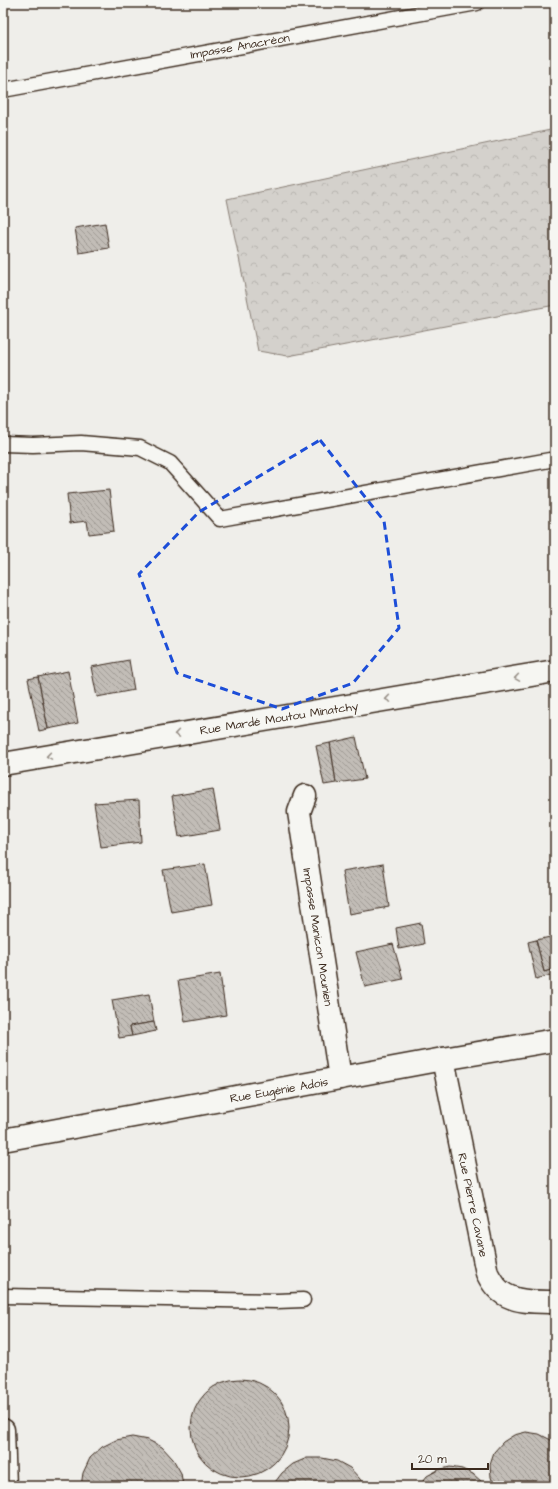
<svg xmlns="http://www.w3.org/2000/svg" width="558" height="1489" font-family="'Architects Daughter',sans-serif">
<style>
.forest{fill:url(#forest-crowns);stroke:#887e75}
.building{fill:url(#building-back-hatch);stroke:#3b2a1e}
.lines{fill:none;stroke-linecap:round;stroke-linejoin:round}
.lane-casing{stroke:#3b2a1e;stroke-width:17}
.street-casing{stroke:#3b2a1e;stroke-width:25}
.lane{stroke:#f6f6f2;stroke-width:14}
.street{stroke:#f6f6f2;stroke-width:22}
.oneway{stroke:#989088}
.marked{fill:none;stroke:#1d4ed8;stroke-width:3;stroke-dasharray:8 5;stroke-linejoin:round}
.labels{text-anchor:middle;stroke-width:3;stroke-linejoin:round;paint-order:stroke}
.street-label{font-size:12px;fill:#3b2a1e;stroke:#f6f6f2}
</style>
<defs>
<pattern id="forest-crowns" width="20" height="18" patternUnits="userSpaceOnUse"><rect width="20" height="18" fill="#d4d1cc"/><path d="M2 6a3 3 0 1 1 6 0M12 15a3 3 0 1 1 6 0" fill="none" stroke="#b7b4af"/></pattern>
<pattern id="building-back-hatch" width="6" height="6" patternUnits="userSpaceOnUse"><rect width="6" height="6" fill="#c2bdb7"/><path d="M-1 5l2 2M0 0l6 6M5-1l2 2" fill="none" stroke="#9f9a94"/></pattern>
</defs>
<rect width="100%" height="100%" fill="#efeeea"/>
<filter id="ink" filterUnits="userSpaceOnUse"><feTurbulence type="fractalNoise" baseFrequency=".025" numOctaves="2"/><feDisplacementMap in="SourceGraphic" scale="8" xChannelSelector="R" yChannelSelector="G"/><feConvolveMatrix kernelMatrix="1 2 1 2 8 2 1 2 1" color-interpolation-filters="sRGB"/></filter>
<g filter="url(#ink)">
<!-- forest -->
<polygon class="forest" points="555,129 555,305 288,356 258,351 227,199"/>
<!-- building -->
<g class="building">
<polygon points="105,223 109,248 79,253 75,228"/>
<polygon points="109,490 114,531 89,534 87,521 70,523 67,494"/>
<polygon points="129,660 134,690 97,697 91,667"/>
<polygon points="68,671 78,723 48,729 38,677"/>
<polygon points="38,677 48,729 39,731 28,679"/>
<polygon points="356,737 365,779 336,783 330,743"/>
<polygon points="330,743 336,783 324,785 316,746"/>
<polygon points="213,789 220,830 179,837 172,796"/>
<polygon points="139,800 141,842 101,847 94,803"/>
<polygon points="205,864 212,905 171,912 163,870"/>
<polygon points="383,864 389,907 349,914 342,871"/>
<polygon points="421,923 424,944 399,949 396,928"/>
<polygon points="555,936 555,969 544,972 536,940"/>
<polygon points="536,940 544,972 555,969 555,974 536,979 528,942"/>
<polygon points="393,944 403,979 365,987 356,952"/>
<polygon points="220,974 226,1015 185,1022 178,981"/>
<polygon points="149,994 154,1022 130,1026 132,1036 119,1038 112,1000"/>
<polygon points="154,1022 156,1031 132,1036 130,1026"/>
<circle cx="240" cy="1428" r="49"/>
<polygon points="526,1432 539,1434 551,1440 555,1445 555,1486 494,1486 491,1477 490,1464 494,1452 503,1442 514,1435"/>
<polygon points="132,1437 148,1440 162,1447 173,1459 181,1473 183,1486 81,1486 83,1473 90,1458 102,1447 116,1440"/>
<polygon points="307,1458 322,1458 337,1461 350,1468 360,1479 364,1486 272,1486 282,1473 293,1464"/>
<polygon points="450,1467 462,1469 473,1474 482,1482 484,1486 419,1486 427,1476 438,1470"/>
</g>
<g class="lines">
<defs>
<g id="lane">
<polyline points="3,90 477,3"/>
<polyline points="3,444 33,445 81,443 140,448 170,463 220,519 555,459"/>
<polyline points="3,1296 277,1301 303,1300"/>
</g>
<g id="street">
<polyline points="3,764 555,671"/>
<polyline points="305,796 299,812 340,1078"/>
<path d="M443 1059 487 1273C490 1279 494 1286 500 1291 514 1303 537 1302 555 1302"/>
<polyline points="3,1140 443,1059 555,1040"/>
<polyline points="3,1430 5,1486"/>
</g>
</defs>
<!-- lane casing -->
<use href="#lane" class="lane-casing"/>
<!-- street casing -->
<use href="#street" class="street-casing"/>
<!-- lane -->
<use href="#lane" class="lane"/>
<!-- street -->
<use href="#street" class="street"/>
</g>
<!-- one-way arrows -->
<defs><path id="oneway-chevron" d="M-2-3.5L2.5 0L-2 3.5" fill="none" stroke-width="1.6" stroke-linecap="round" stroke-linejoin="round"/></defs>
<g class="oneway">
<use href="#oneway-chevron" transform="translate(517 678) rotate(171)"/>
<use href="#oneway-chevron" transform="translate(388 699) rotate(171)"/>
<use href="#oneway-chevron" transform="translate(177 734) rotate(171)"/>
<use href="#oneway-chevron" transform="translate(49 756) rotate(171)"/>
</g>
</g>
<!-- marked area -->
<path class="marked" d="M320 440 384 521 399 628 353 683 282 709 177 673 139 574 199 512Z"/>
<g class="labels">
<!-- street labels -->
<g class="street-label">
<text transform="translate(240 46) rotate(-10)" y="4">Impasse Anacréon</text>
<text transform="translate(279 718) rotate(-9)" y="4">Rue Mardé Moutou Minatchy</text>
<text transform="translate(318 937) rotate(81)" y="4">Impasse Manicon Mounien</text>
<text transform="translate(279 1090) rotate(-10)" y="4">Rue Eugénie Adois</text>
<text transform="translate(473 1205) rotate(78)" y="4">Rue Pierre Cavane</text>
</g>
</g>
<!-- margin -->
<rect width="558" height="1489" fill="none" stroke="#f6f6f2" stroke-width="16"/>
<rect x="8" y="8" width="542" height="1473" fill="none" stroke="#3b2a1e" stroke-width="1.5" filter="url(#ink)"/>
<!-- scale -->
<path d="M412 1463v6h76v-6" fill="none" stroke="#3b2a1e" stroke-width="2"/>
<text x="418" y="1463" font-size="12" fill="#3b2a1e" stroke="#f6f6f2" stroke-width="3" paint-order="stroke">20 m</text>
</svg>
